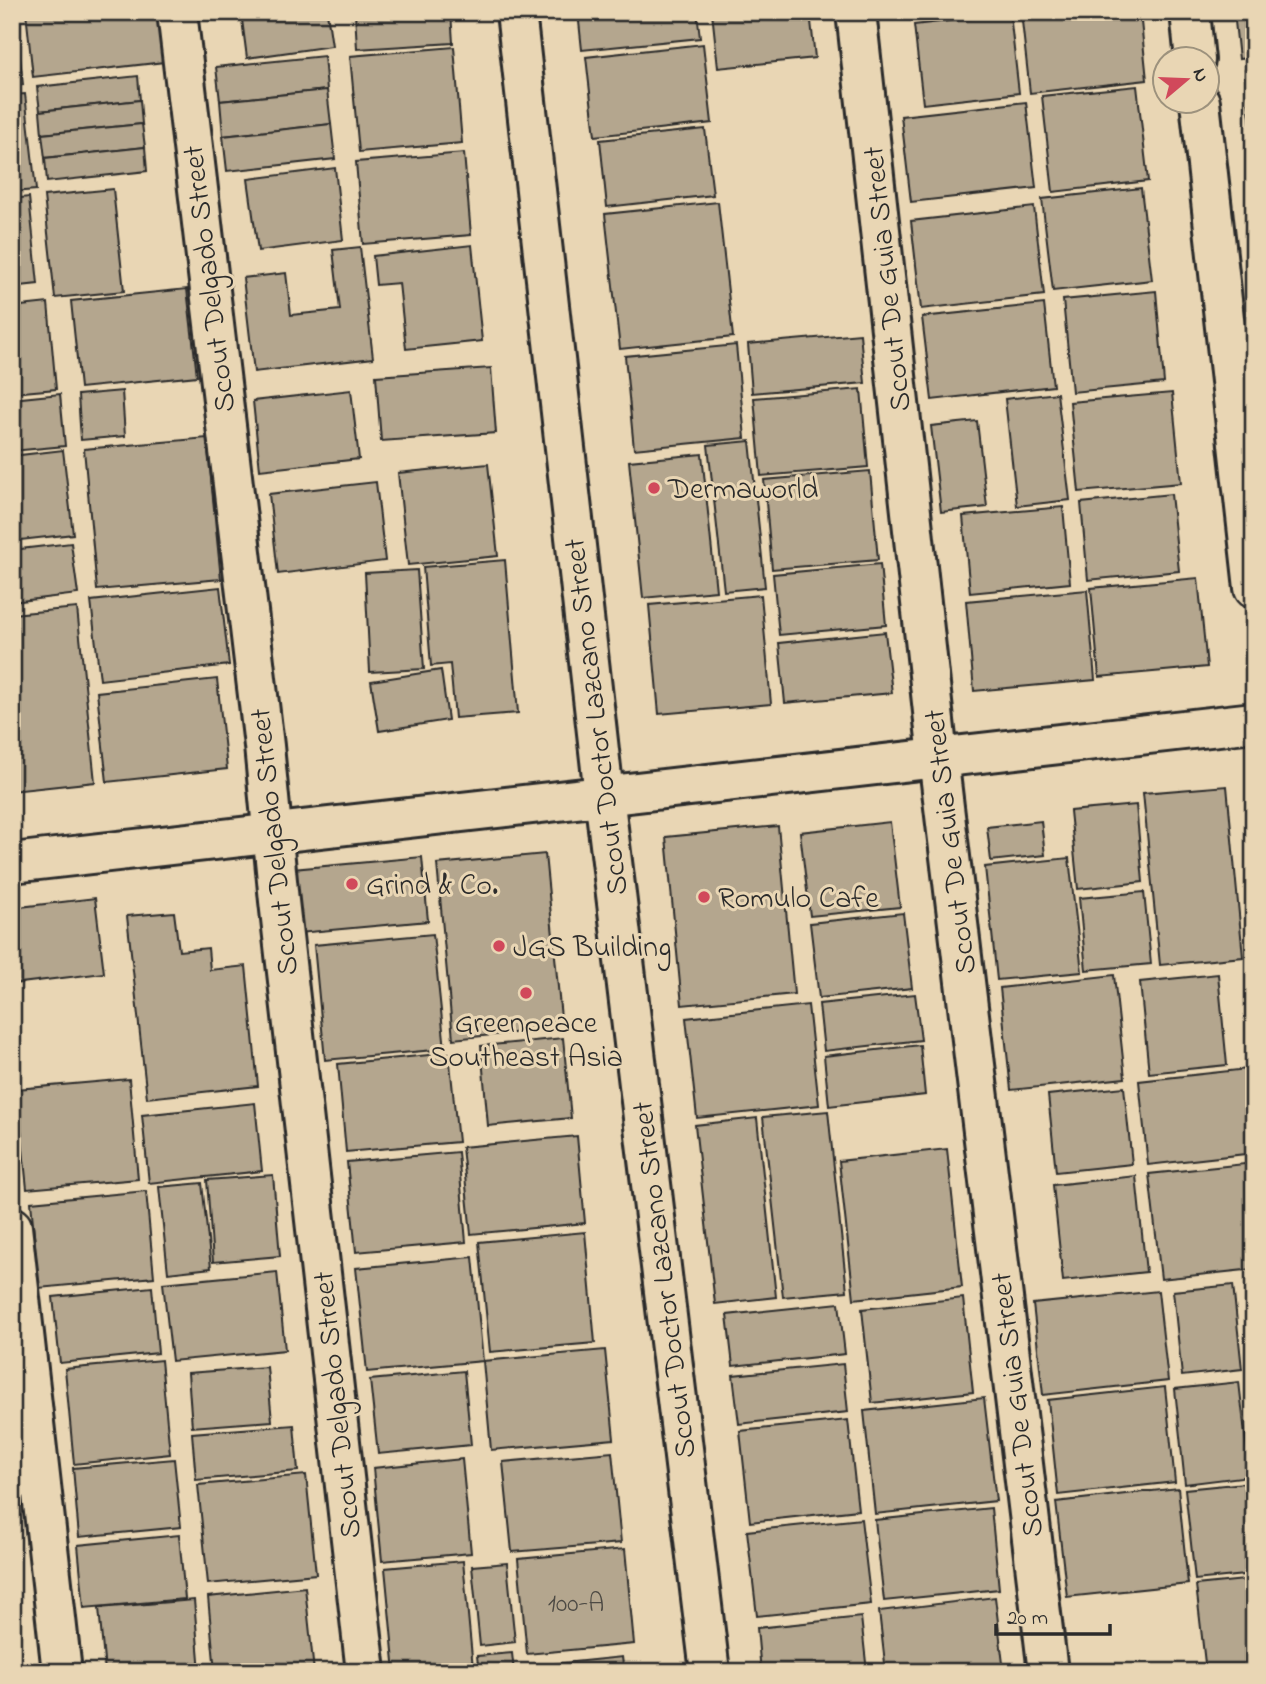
<svg xmlns="http://www.w3.org/2000/svg" width="1266" height="1684" font-family="'Indie Flower',sans-serif">
<style>
.building{fill:#b4a68e;stroke:#2b2b2b;stroke-width:2}
.lines{fill:none;stroke-linecap:round;stroke-linejoin:round}
.minor-casing{stroke:#2b2b2b;stroke-width:44}
.minor{stroke:#e9d6b4;stroke-width:38}
.poi-dot{fill:#d1495b;stroke:#e9d6b4;stroke-width:2.5}
.labels{text-anchor:middle;stroke-width:6;stroke-linejoin:round;paint-order:stroke}
.number-label{font-size:26px;fill:#4d4a44}
.street-label{font-size:30px;fill:#2b2b2b;stroke:#e9d6b4}
.poi-label{font-size:30px;fill:#2b2b2b;stroke:#e9d6b4;text-anchor:start}
</style>
<rect width="100%" height="100%" fill="#e9d6b4"/>
<filter id="ink" filterUnits="userSpaceOnUse"><feTurbulence type="fractalNoise" baseFrequency=".0143" numOctaves="2"/><feDisplacementMap in="SourceGraphic" scale="14" xChannelSelector="R" yChannelSelector="G"/><feConvolveMatrix kernelMatrix="1 2 1 2 8 2 1 2 1" color-interpolation-filters="sRGB"/></filter>
<g filter="url(#ink)">
<!-- building -->
<g class="building">
<polygon points="12,12 15,12 23,85 12,86"/>
<polygon points="26,12 158,12 164,62 33,77"/>
<polygon points="241,12 327,12 332,46 247,58"/>
<polygon points="355,12 451,12 453,43 357,49"/>
<polygon points="578,12 697,12 700,38 582,50"/>
<polygon points="712,12 810,12 815,58 718,68"/>
<polygon points="1021,12 1140,12 1147,80 1030,93"/>
<polygon points="1234,12 1254,12 1254,57 1239,59"/>
<polygon points="1010,14 1019,93 923,104 914,25"/>
<polygon points="703,44 712,123 595,136 586,57"/>
<polygon points="454,47 462,143 359,152 350,56"/>
<polygon points="324,56 327,90 220,101 216,67"/>
<polygon points="1254,69 1254,126 1251,127 1245,70"/>
<polygon points="138,76 140,100 40,111 37,87"/>
<polygon points="1137,86 1148,181 1053,192 1042,96"/>
<polygon points="327,90 331,124 223,136 220,101"/>
<polygon points="25,94 36,190 12,192 12,95"/>
<polygon points="140,100 142,124 42,134 40,111"/>
<polygon points="1026,102 1036,188 911,202 901,116"/>
<polygon points="142,124 145,147 45,158 42,134"/>
<polygon points="331,124 335,159 227,171 223,136"/>
<polygon points="705,129 713,195 607,207 600,140"/>
<polygon points="145,147 147,171 47,182 45,158"/>
<polygon points="464,153 471,235 363,244 356,162"/>
<polygon points="335,168 343,240 258,251 248,179"/>
<polygon points="1141,188 1152,280 1053,291 1042,199"/>
<polygon points="113,189 124,291 55,298 44,196"/>
<polygon points="29,197 38,284 12,287 12,199"/>
<polygon points="718,202 733,337 620,349 605,214"/>
<polygon points="1034,207 1044,295 921,309 911,221"/>
<polygon points="472,245 482,341 406,349 399,283 376,285 373,256"/>
<polygon points="360,247 373,358 254,372 243,278 286,273 291,315 340,310 333,250"/>
<polygon points="187,289 197,376 80,388 71,301"/>
<polygon points="1156,291 1164,383 1072,392 1063,300"/>
<polygon points="48,303 56,389 12,393 12,307"/>
<polygon points="1044,304 1053,386 932,400 922,317"/>
<polygon points="860,334 865,383 752,393 748,344"/>
<polygon points="736,345 745,438 634,449 625,356"/>
<polygon points="491,368 496,433 381,441 376,376"/>
<polygon points="861,389 868,467 761,476 754,398"/>
<polygon points="351,390 359,459 260,470 253,401"/>
<polygon points="122,391 125,436 81,440 78,395"/>
<polygon points="1057,393 1070,500 1017,506 1005,399"/>
<polygon points="1172,393 1181,483 1079,492 1070,402"/>
<polygon points="60,394 65,446 12,451 12,399"/>
<polygon points="977,421 987,507 941,512 931,426"/>
<polygon points="207,438 221,579 97,590 84,449"/>
<polygon points="750,441 765,587 724,591 708,445"/>
<polygon points="63,450 73,534 12,541 12,456"/>
<polygon points="702,454 716,591 643,598 629,461"/>
<polygon points="488,464 498,556 408,565 398,473"/>
<polygon points="870,471 878,560 772,569 764,480"/>
<polygon points="376,482 385,561 278,574 269,494"/>
<polygon points="1171,494 1179,571 1088,580 1081,503"/>
<polygon points="1063,507 1070,583 970,593 963,516"/>
<polygon points="71,543 78,594 12,602 12,550"/>
<polygon points="505,560 518,713 455,718 450,664 431,666 423,567"/>
<polygon points="880,564 886,625 779,635 773,574"/>
<polygon points="417,570 424,669 370,672 365,573"/>
<polygon points="1198,578 1207,667 1099,677 1091,588"/>
<polygon points="220,587 229,665 100,680 91,601"/>
<polygon points="1087,590 1095,680 974,691 966,601"/>
<polygon points="761,595 771,704 659,714 649,605"/>
<polygon points="77,608 95,782 12,791 12,614"/>
<polygon points="885,632 892,693 785,703 779,643"/>
<polygon points="441,670 448,720 379,731 371,681"/>
<polygon points="217,679 227,769 107,782 97,692"/>
<polygon points="1227,786 1243,957 1160,965 1143,793"/>
<polygon points="1136,805 1143,882 1078,889 1070,811"/>
<polygon points="1041,821 1045,855 991,861 987,827"/>
<polygon points="890,822 900,907 810,916 800,832"/>
<polygon points="778,826 794,994 682,1005 666,837"/>
<polygon points="545,854 562,1028 453,1039 437,864"/>
<polygon points="422,857 428,921 299,933 293,869"/>
<polygon points="1069,858 1082,972 997,980 985,867"/>
<polygon points="1144,892 1151,964 1086,970 1079,898"/>
<polygon points="95,898 104,973 12,984 12,908"/>
<polygon points="174,912 179,951 208,948 210,970 246,966 258,1086 147,1098 127,916"/>
<polygon points="903,913 912,988 819,998 810,923"/>
<polygon points="433,934 445,1049 325,1060 314,945"/>
<polygon points="1218,974 1227,1065 1149,1073 1140,982"/>
<polygon points="1114,975 1125,1078 1011,1090 1000,988"/>
<polygon points="915,994 921,1040 824,1051 819,1004"/>
<polygon points="808,1005 819,1105 697,1118 686,1018"/>
<polygon points="563,1038 571,1118 488,1126 481,1046"/>
<polygon points="920,1045 925,1095 829,1106 824,1056"/>
<polygon points="449,1053 458,1142 346,1152 338,1064"/>
<polygon points="1247,1069 1254,1129 1254,1153 1148,1165 1139,1081"/>
<polygon points="129,1079 138,1179 27,1189 17,1089"/>
<polygon points="1124,1087 1132,1164 1056,1172 1048,1095"/>
<polygon points="255,1103 262,1171 149,1183 142,1115"/>
<polygon points="828,1111 847,1291 783,1297 763,1117"/>
<polygon points="757,1118 776,1297 715,1304 695,1125"/>
<polygon points="577,1136 585,1223 471,1234 462,1147"/>
<polygon points="947,1149 962,1287 854,1299 839,1161"/>
<polygon points="458,1152 466,1242 356,1252 347,1162"/>
<polygon points="1254,1163 1254,1269 1161,1279 1149,1174"/>
<polygon points="273,1175 280,1256 213,1262 207,1180"/>
<polygon points="1136,1176 1146,1272 1063,1281 1053,1185"/>
<polygon points="202,1183 211,1268 168,1273 159,1187"/>
<polygon points="146,1191 154,1277 39,1288 31,1202"/>
<polygon points="585,1232 595,1343 490,1352 479,1242"/>
<polygon points="473,1257 483,1361 367,1372 356,1268"/>
<polygon points="277,1272 285,1350 172,1361 163,1283"/>
<polygon points="1233,1285 1242,1369 1182,1376 1173,1291"/>
<polygon points="152,1287 158,1353 60,1363 53,1297"/>
<polygon points="1158,1291 1168,1381 1043,1395 1033,1304"/>
<polygon points="963,1298 973,1392 872,1403 862,1309"/>
<polygon points="839,1303 845,1354 733,1366 727,1315"/>
<polygon points="605,1350 614,1439 491,1450 483,1361"/>
<polygon points="161,1360 170,1454 74,1464 65,1369"/>
<polygon points="843,1364 848,1412 739,1424 733,1375"/>
<polygon points="267,1367 272,1421 192,1427 188,1373"/>
<polygon points="464,1371 471,1445 378,1454 370,1380"/>
<polygon points="1239,1382 1250,1476 1185,1484 1175,1389"/>
<polygon points="1165,1387 1175,1482 1058,1495 1048,1400"/>
<polygon points="984,1398 996,1501 875,1514 864,1411"/>
<polygon points="848,1420 858,1510 750,1522 740,1431"/>
<polygon points="294,1425 298,1471 196,1480 192,1433"/>
<polygon points="612,1452 621,1543 512,1552 503,1462"/>
<polygon points="174,1459 181,1527 79,1537 73,1468"/>
<polygon points="462,1459 471,1553 382,1561 373,1468"/>
<polygon points="306,1475 316,1574 208,1584 198,1485"/>
<polygon points="1254,1482 1254,1574 1195,1580 1185,1489"/>
<polygon points="1178,1488 1188,1584 1067,1597 1056,1502"/>
<polygon points="991,1508 999,1589 884,1601 875,1520"/>
<polygon points="861,1519 871,1604 757,1616 747,1531"/>
<polygon points="179,1535 185,1599 84,1608 78,1545"/>
<polygon points="625,1549 634,1644 527,1654 518,1559"/>
<polygon points="463,1561 473,1668 430,1672 395,1672 385,1568"/>
<polygon points="507,1563 515,1642 480,1646 472,1566"/>
<polygon points="1254,1579 1254,1672 1206,1672 1196,1585"/>
<polygon points="305,1587 314,1672 215,1672 208,1597"/>
<polygon points="995,1597 1004,1672 886,1672 879,1611"/>
<polygon points="194,1600 200,1672 105,1672 99,1608"/>
<polygon points="861,1617 867,1672 761,1672 757,1628"/>
<polygon points="512,1653 514,1672 479,1672 477,1656"/>
<polygon points="622,1657 624,1672 536,1672 535,1666"/>
</g>
<g class="lines">
<defs>
<g id="minor">
<polyline points="177,12 264,746 279,901 366,1672"/>
<polyline points="516,12 604,795 710,1672"/>
<polyline points="856,12 938,757 1048,1672"/>
<polyline points="1190,12 1195,60"/>
<polyline points="1200,102 1254,588"/>
<polyline points="12,863 1254,722"/>
<polyline points="12,1227 62,1672"/>
</g>
</defs>
<!-- minor casing -->
<use href="#minor" class="minor-casing"/>
<!-- minor -->
<use href="#minor" class="minor"/>
</g>
</g>
<!-- markers -->
<g class="poi-dot">
<circle cx="654" cy="488" r="7"/>
<circle cx="352" cy="884" r="7"/>
<circle cx="704" cy="897" r="7"/>
<circle cx="499" cy="946" r="7"/>
<circle cx="526" cy="993" r="7"/>
</g>
<g class="labels">
<!-- number labels -->
<g class="number-label">
<text x="576" y="1611">100-A</text>
</g>
<!-- street labels -->
<g class="street-label">
<text transform="translate(208 279) rotate(-97)" y="10">Scout Delgado Street</text>
<text transform="translate(886 279) rotate(-96)" y="10">Scout De Guia Street</text>
<text transform="translate(595 717) rotate(-97)" y="10">Scout Doctor Lazcano Street</text>
<text transform="translate(273 842) rotate(-96)" y="10">Scout Delgado Street</text>
<text transform="translate(949 842) rotate(-97)" y="10">Scout De Guia Street</text>
<text transform="translate(663 1280) rotate(-97)" y="10">Scout Doctor Lazcano Street</text>
<text transform="translate(336 1405) rotate(-96)" y="10">Scout Delgado Street</text>
<text transform="translate(1016 1405) rotate(-97)" y="10">Scout De Guia Street</text>
</g>
<!-- poi labels -->
<g class="poi-label">
<text x="668" y="498">Dermaworld</text>
<text x="366" y="894">Grind &amp; Co.</text>
<text x="718" y="907">Romulo Cafe</text>
<text x="513" y="956">JGS Building</text>
<text x="526" y="1032" text-anchor="middle">Greenpeace<tspan x="526" dy="34">Southeast Asia</tspan></text>
</g>
</g>
<!-- margin -->
<rect width="1266" height="1684" fill="none" stroke="#e9d6b4" stroke-width="42"/>
<rect x="21" y="21" width="1224" height="1642" fill="none" stroke="#2b2b2b" stroke-width="2.5" filter="url(#ink)"/>
<!-- north arrow -->
<g transform="translate(1186 80) rotate(71)"><circle r="33" fill="#e9d6b4" stroke="#9d927d" stroke-width="2"/>
<path d="M0-5L12 26L0 18L-12 26Z" fill="#d1495b"/>
<text y="-10" font-size="19" font-weight="bold" text-anchor="middle" fill="#2b2b2b">N</text>
</g>
<!-- scale -->
<path d="M996 1624v10h114v-10" fill="none" stroke="#2b2b2b" stroke-width="3.5"/>
<text x="1007" y="1624" font-size="21" fill="#2b2b2b" stroke="#e9d6b4" stroke-width="5" paint-order="stroke">20 m</text>
</svg>
